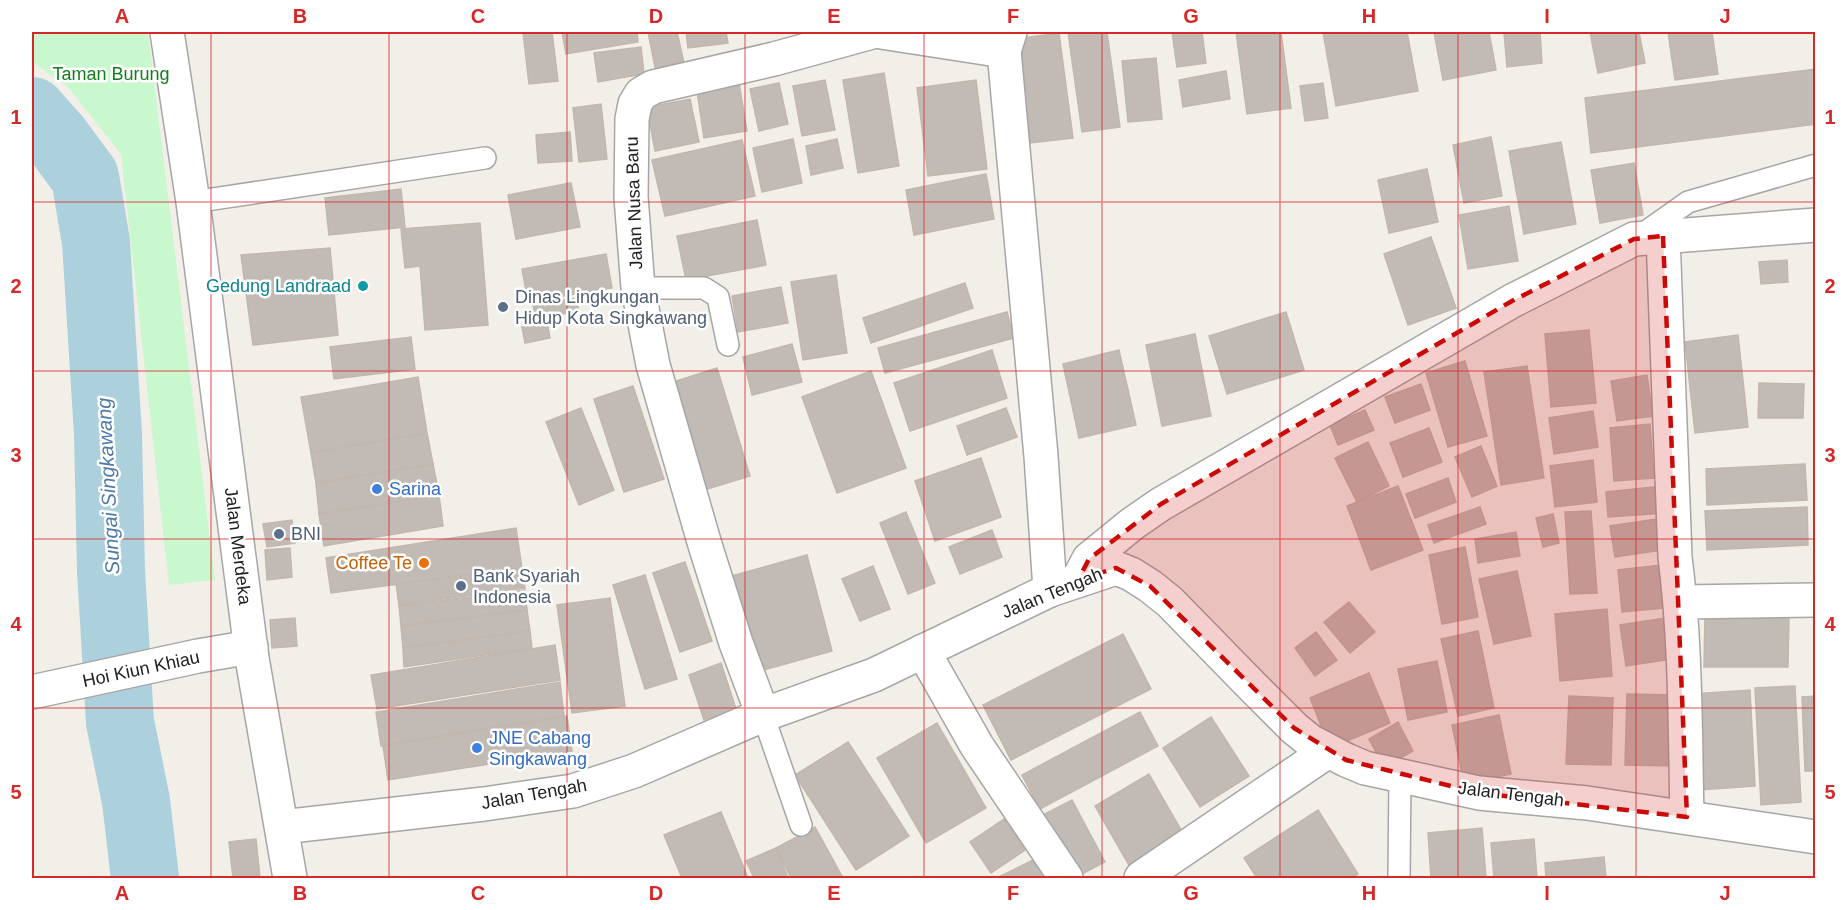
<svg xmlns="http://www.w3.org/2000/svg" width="1847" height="910" font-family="Arial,sans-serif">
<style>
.park{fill:#caf8ce}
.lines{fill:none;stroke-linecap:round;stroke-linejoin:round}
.river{stroke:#acd1dd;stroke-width:68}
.building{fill:#c2bbb5;stroke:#c3b6ac;stroke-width:1.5}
.service-casing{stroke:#a6a6a6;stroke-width:24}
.minor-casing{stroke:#a6a6a6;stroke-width:36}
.service{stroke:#fff;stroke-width:21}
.minor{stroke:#fff;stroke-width:33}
.marked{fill:#cb0a08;fill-opacity:0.2;stroke:#cb0a08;stroke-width:4.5;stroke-dasharray:12 8;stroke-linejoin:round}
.grid{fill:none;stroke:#d62828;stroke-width:1.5;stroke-opacity:0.55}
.culture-dot{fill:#0f9aa8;stroke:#fff;stroke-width:2}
.service-dot{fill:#5c6f8a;stroke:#fff;stroke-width:2}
.shop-dot{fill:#3f7fe0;stroke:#fff;stroke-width:2}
.food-dot{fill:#e8710a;stroke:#fff;stroke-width:2}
.labels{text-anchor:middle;stroke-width:5;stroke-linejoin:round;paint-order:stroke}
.park-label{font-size:18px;fill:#117f1b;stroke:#fff}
.street-label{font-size:18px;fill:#222;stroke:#fff}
.culture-label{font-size:18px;fill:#0d838f;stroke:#fff;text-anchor:end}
.service-label{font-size:18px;fill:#4e5e75;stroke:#fff;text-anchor:start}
.shop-label{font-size:18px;fill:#366cbe;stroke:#fff;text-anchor:start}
.food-label{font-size:18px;fill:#c56008;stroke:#fff;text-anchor:end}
.water-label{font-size:20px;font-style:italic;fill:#4e7aa7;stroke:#fff}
.neatline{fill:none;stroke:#d62828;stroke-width:2}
.grid-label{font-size:20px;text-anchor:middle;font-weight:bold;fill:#d62828}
</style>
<rect width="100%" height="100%" fill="#f2efe9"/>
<!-- park -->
<polygon class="park" points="32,32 148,32 215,580 169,585 121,154 68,87 32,62"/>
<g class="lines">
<!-- river -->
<polyline class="river" points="32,111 57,139 85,177 96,242 108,434 111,571 120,722 136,801 145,878"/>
</g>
<!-- building -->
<g class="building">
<polygon points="523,32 552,32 558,81 529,84"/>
<polygon points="562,32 637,32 638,42 566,54"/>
<polygon points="648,32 677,32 685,67 656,72"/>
<polygon points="686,32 726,32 728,43 688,48"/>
<polygon points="1068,32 1107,32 1120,127 1082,132"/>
<polygon points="1172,32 1202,32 1206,63 1177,67"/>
<polygon points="1236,32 1281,32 1291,108 1247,114"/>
<polygon points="1323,32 1407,32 1418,91 1336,106"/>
<polygon points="1434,32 1489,32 1496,70 1443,80"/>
<polygon points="1504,32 1540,32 1542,63 1507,67"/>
<polygon points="1590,32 1639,32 1645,63 1598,73"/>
<polygon points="1668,32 1712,32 1718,74 1675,80"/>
<polygon points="1059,33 1073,138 1030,143 1017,39"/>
<polygon points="641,47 644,74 598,82 594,53"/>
<polygon points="1156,58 1162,119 1128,122 1122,61"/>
<polygon points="1816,69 1816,124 1591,153 1585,98"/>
<polygon points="1226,71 1230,99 1183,107 1179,80"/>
<polygon points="884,73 899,166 858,173 843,80"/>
<polygon points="825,80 835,130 802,136 793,86"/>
<polygon points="976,80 987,169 928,176 917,88"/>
<polygon points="739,83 747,131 704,138 697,91"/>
<polygon points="779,83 788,124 759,131 750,89"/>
<polygon points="1323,83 1328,118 1305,121 1300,86"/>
<polygon points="690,99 699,142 655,151 647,107"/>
<polygon points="601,104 607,159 579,162 573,108"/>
<polygon points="570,132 572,161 538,163 536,135"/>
<polygon points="1491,137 1502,196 1464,203 1453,145"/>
<polygon points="793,139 802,183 762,192 753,148"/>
<polygon points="837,139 843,168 811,175 806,146"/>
<polygon points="742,140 755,196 665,216 652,160"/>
<polygon points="1561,142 1576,224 1524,234 1509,151"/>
<polygon points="1634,163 1643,215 1600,223 1591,170"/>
<polygon points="1427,169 1438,222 1389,233 1378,180"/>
<polygon points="986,174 994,219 914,235 906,190"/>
<polygon points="571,183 580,227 516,239 508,195"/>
<polygon points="401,189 405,227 329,235 325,198"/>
<polygon points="1509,206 1518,261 1468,269 1459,215"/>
<polygon points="757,220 766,265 686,280 677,236"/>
<polygon points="480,223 488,325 425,330 420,266 405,268 401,229"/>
<polygon points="1431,237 1456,308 1408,325 1384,254"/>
<polygon points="330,248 338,335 253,345 241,255"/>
<polygon points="606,254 612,288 528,302 522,269"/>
<polygon points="1787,260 1788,282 1761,284 1759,262"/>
<polygon points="836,275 847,353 803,360 791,282"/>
<polygon points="965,283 973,308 871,343 863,318"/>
<polygon points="781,287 788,323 738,332 732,296"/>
<polygon points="576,298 579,311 536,319 533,305"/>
<polygon points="1007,312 1014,338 885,373 878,348"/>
<polygon points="1286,312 1304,370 1227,394 1209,336"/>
<polygon points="547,321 550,338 525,343 522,327"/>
<polygon points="1589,330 1596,403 1551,407 1545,334"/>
<polygon points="1195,334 1211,416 1162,426 1146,345"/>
<polygon points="1738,335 1748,427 1695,433 1685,342"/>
<polygon points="411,337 415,369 334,379 330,347"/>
<polygon points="792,344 802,382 752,395 743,357"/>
<polygon points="992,350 1007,398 910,431 894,383"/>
<polygon points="1119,350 1136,425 1079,438 1063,364"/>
<polygon points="1465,361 1487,436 1448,447 1426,373"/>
<polygon points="1527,366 1544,478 1501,485 1484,372"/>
<polygon points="717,368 750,476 694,493 661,386"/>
<polygon points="871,371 906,468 837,493 802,397"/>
<polygon points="1647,375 1653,416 1617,421 1611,381"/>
<polygon points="418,377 427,433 311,453 301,397"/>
<polygon points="1759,383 1804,384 1803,418 1758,418"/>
<polygon points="1421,384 1430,410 1395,423 1385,397"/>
<polygon points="633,386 664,479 624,492 594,399"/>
<polygon points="581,408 614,490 579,505 546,422"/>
<polygon points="1006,408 1017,437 967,455 957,426"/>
<polygon points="1365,410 1374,430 1338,445 1330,425"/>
<polygon points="1593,411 1598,447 1554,454 1549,418"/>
<polygon points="1650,424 1654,478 1614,481 1610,428"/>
<polygon points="1429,428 1442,462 1403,477 1390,443"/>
<polygon points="427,433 433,464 316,483 311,453"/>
<polygon points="1368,442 1389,486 1357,502 1335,458"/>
<polygon points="1481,446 1497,486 1472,497 1455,457"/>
<polygon points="981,458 1001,517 935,541 915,481"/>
<polygon points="1593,460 1597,502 1555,507 1550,466"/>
<polygon points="433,464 439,495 319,514 316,483"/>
<polygon points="1805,464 1807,500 1707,505 1706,469"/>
<polygon points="1448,478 1456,502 1415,518 1406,494"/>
<polygon points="1398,486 1423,550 1371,570 1347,506"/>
<polygon points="1663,486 1665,513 1608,517 1606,492"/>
<polygon points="439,495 443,526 324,546 319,514"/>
<polygon points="1480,507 1486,524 1434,543 1428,525"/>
<polygon points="1807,507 1808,545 1707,550 1705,511"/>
<polygon points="1591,511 1597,593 1570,594 1565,512"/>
<polygon points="906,512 935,583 908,594 880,523"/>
<polygon points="1553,514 1559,543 1543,547 1536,518"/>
<polygon points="1663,518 1668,549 1615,557 1610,526"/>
<polygon points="292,520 295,543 267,547 263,524"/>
<polygon points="516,528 522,568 331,593 326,558"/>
<polygon points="992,530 1002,557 960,574 949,547"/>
<polygon points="1516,532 1520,556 1478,563 1475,539"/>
<polygon points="1465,547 1478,617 1442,624 1429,555"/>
<polygon points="290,548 292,577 267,580 265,550"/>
<polygon points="807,555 832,651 749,674 724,578"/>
<polygon points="685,562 712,641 680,652 653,573"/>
<polygon points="1670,564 1674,607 1622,612 1618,570"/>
<polygon points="873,566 890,609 860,621 842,579"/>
<polygon points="522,568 525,588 399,605 396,584"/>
<polygon points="1517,571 1531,636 1494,644 1479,579"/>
<polygon points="645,575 677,679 645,689 613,585"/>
<polygon points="525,590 527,610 401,626 399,606"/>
<polygon points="610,598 625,706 572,713 557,605"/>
<polygon points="1349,602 1375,632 1350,653 1324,622"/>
<polygon points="1607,609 1612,676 1560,681 1555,614"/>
<polygon points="527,610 530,631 403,648 401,626"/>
<polygon points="1705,616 1789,616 1788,667 1704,667"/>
<polygon points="295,618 297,646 272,648 270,620"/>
<polygon points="1665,618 1671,659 1626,666 1620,625"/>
<polygon points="530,631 532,648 404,667 403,648"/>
<polygon points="1478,631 1494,708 1458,716 1441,639"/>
<polygon points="1316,632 1337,660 1315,676 1295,648"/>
<polygon points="1123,634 1151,689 1011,760 983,705"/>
<polygon points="555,645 560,680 377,709 371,675"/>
<polygon points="1437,661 1447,712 1408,720 1398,669"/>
<polygon points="721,663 736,709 704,720 689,675"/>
<polygon points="1369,673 1390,723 1330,748 1310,698"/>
<polygon points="560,682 564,716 381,746 376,712"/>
<polygon points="1795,686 1801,802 1761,805 1755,688"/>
<polygon points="1750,690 1755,786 1699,790 1693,694"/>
<polygon points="1627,694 1677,695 1676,766 1625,765"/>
<polygon points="1569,696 1613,698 1611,765 1566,764"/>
<polygon points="1816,696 1816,771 1805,771 1802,697"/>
<polygon points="1140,712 1158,746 1040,809 1022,775"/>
<polygon points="1499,715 1511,774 1464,784 1452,725"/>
<polygon points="567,716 572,751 388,780 383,746"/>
<polygon points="1211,717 1249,776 1200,807 1163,748"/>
<polygon points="1398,722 1413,751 1384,767 1369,739"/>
<polygon points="937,723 986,808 926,843 877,758"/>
<polygon points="848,742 909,836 856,870 795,775"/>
<polygon points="1149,774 1188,842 1134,874 1095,806"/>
<polygon points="1072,800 1105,862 1076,877 1043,815"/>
<polygon points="1318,810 1358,874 1351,878 1257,878 1244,858"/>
<polygon points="721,812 748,878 682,878 664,835"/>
<polygon points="1010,815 1031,846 991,873 970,842"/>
<polygon points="815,827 843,878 791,878 776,848"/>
<polygon points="1482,828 1486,878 1431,878 1428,833"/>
<polygon points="256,839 260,878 233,878 229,842"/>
<polygon points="1534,839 1537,878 1494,878 1491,843"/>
<polygon points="776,848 788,878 754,878 746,861"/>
<polygon points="1604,857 1606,878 1546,878 1545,863"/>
<polygon points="1037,858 1047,878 997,878"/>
</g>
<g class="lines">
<defs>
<g id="service">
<polyline points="193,202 485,158"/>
<polyline points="1640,236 1688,202 1816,165"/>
<polyline points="638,288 704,288 718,297 728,345"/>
<polyline points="763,715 801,825"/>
<polyline points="1399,878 1400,776"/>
</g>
<g id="minor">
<polyline points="167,32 193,202 252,658 290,878"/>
<polyline points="881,32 1004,51 1010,32"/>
<polyline points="1004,51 1041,456 1050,590"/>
<path d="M1663 236 1675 557C1686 643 1685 730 1687 817"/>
<polyline points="1078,580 1089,559 1132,524 1161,504 1512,301 1634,239 1816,225"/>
<polyline points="1681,602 1816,600"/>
<polyline points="923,651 977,746 1066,878"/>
<polyline points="32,692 198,656 251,647"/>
<polyline points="763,715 736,643 705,545 653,365 638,288 631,197 632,119 635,104 641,94 653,87 774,59 872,32"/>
<polyline points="282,827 484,804 573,791 634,771 763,715 874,675 1050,590 1116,568 1131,574 1150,586 1170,602 1251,685 1294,728 1310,741 1346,760 1365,768 1479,793 1587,803 1816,837"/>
<polyline points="1141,878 1328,751"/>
</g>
</defs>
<!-- service casing -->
<use href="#service" class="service-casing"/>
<!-- minor casing -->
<use href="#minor" class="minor-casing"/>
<!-- service -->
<use href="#service" class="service"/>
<!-- minor -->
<use href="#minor" class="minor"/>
</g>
<!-- marked area -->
<path class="marked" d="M1663 236 1687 817 1479 793 1346 760 1294 728 1150 586 1116 568 1078 580 1089 559 1161 504 1512 301 1634 239Z"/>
<!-- grid -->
<path class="grid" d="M211 32V878M389 32V878M567 32V878M745 32V878M924 32V878M1102 32V878M1280 32V878M1458 32V878M1636 32V878M32 202H1816M32 371H1816M32 539H1816M32 708H1816"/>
<!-- markers -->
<circle class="culture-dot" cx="363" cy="286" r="6"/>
<g class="service-dot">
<circle cx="503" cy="307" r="6"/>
<circle cx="279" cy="534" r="6"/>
<circle cx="461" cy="586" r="6"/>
</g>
<g class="shop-dot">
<circle cx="377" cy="489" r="6"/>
<circle cx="477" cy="748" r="6"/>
</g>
<circle class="food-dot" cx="424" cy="563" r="6"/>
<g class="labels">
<!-- park labels -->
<g class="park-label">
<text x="111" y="80">Taman Burung</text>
</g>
<!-- street labels -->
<g class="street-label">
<text transform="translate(634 203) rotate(-92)" y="6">Jalan Nusa Baru</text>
<text transform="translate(238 546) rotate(83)" y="6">Jalan Merdeka</text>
<text transform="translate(1052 593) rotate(-22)" y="6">Jalan Tengah</text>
<text transform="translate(141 669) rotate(-12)" y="6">Hoi Kiun Khiau</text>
<text transform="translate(534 794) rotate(-10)" y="6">Jalan Tengah</text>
<text transform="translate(1511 794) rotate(7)" y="6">Jalan Tengah</text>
</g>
<!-- culture labels -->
<g class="culture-label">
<text x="351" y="292">Gedung Landraad</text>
</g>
<!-- service labels -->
<g class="service-label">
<text x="515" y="303">Dinas Lingkungan<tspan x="515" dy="21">Hidup Kota Singkawang</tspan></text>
<text x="291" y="540">BNI</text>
<text x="473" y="582">Bank Syariah<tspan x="473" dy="21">Indonesia</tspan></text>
</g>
<!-- shop labels -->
<g class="shop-label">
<text x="389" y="495">Sarina</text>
<text x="489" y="744">JNE Cabang<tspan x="489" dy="21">Singkawang</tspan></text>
</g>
<!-- food labels -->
<g class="food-label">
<text x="412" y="569">Coffee Te</text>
</g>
<!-- water labels -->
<g class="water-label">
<text transform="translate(108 486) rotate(-93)" y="7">Sungai Singkawang</text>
</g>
</g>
<!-- border -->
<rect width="1847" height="910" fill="none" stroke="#ffffff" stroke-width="66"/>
<rect x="33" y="33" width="1781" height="844" class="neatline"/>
<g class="grid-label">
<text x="122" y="23">A</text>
<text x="300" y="23">B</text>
<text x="478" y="23">C</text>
<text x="656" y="23">D</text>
<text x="834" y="23">E</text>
<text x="1013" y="23">F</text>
<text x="1191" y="23">G</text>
<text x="1369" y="23">H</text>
<text x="1547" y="23">I</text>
<text x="1725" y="23">J</text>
<text x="16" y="124">1</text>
<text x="1830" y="124">1</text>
<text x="16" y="293">2</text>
<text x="1830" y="293">2</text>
<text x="16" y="462">3</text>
<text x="1830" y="462">3</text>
<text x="16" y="631">4</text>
<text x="1830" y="631">4</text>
<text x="16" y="799">5</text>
<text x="1830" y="799">5</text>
<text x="122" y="900">A</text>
<text x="300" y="900">B</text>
<text x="478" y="900">C</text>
<text x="656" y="900">D</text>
<text x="834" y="900">E</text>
<text x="1013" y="900">F</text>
<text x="1191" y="900">G</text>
<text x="1369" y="900">H</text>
<text x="1547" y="900">I</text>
<text x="1725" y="900">J</text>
</g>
</svg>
